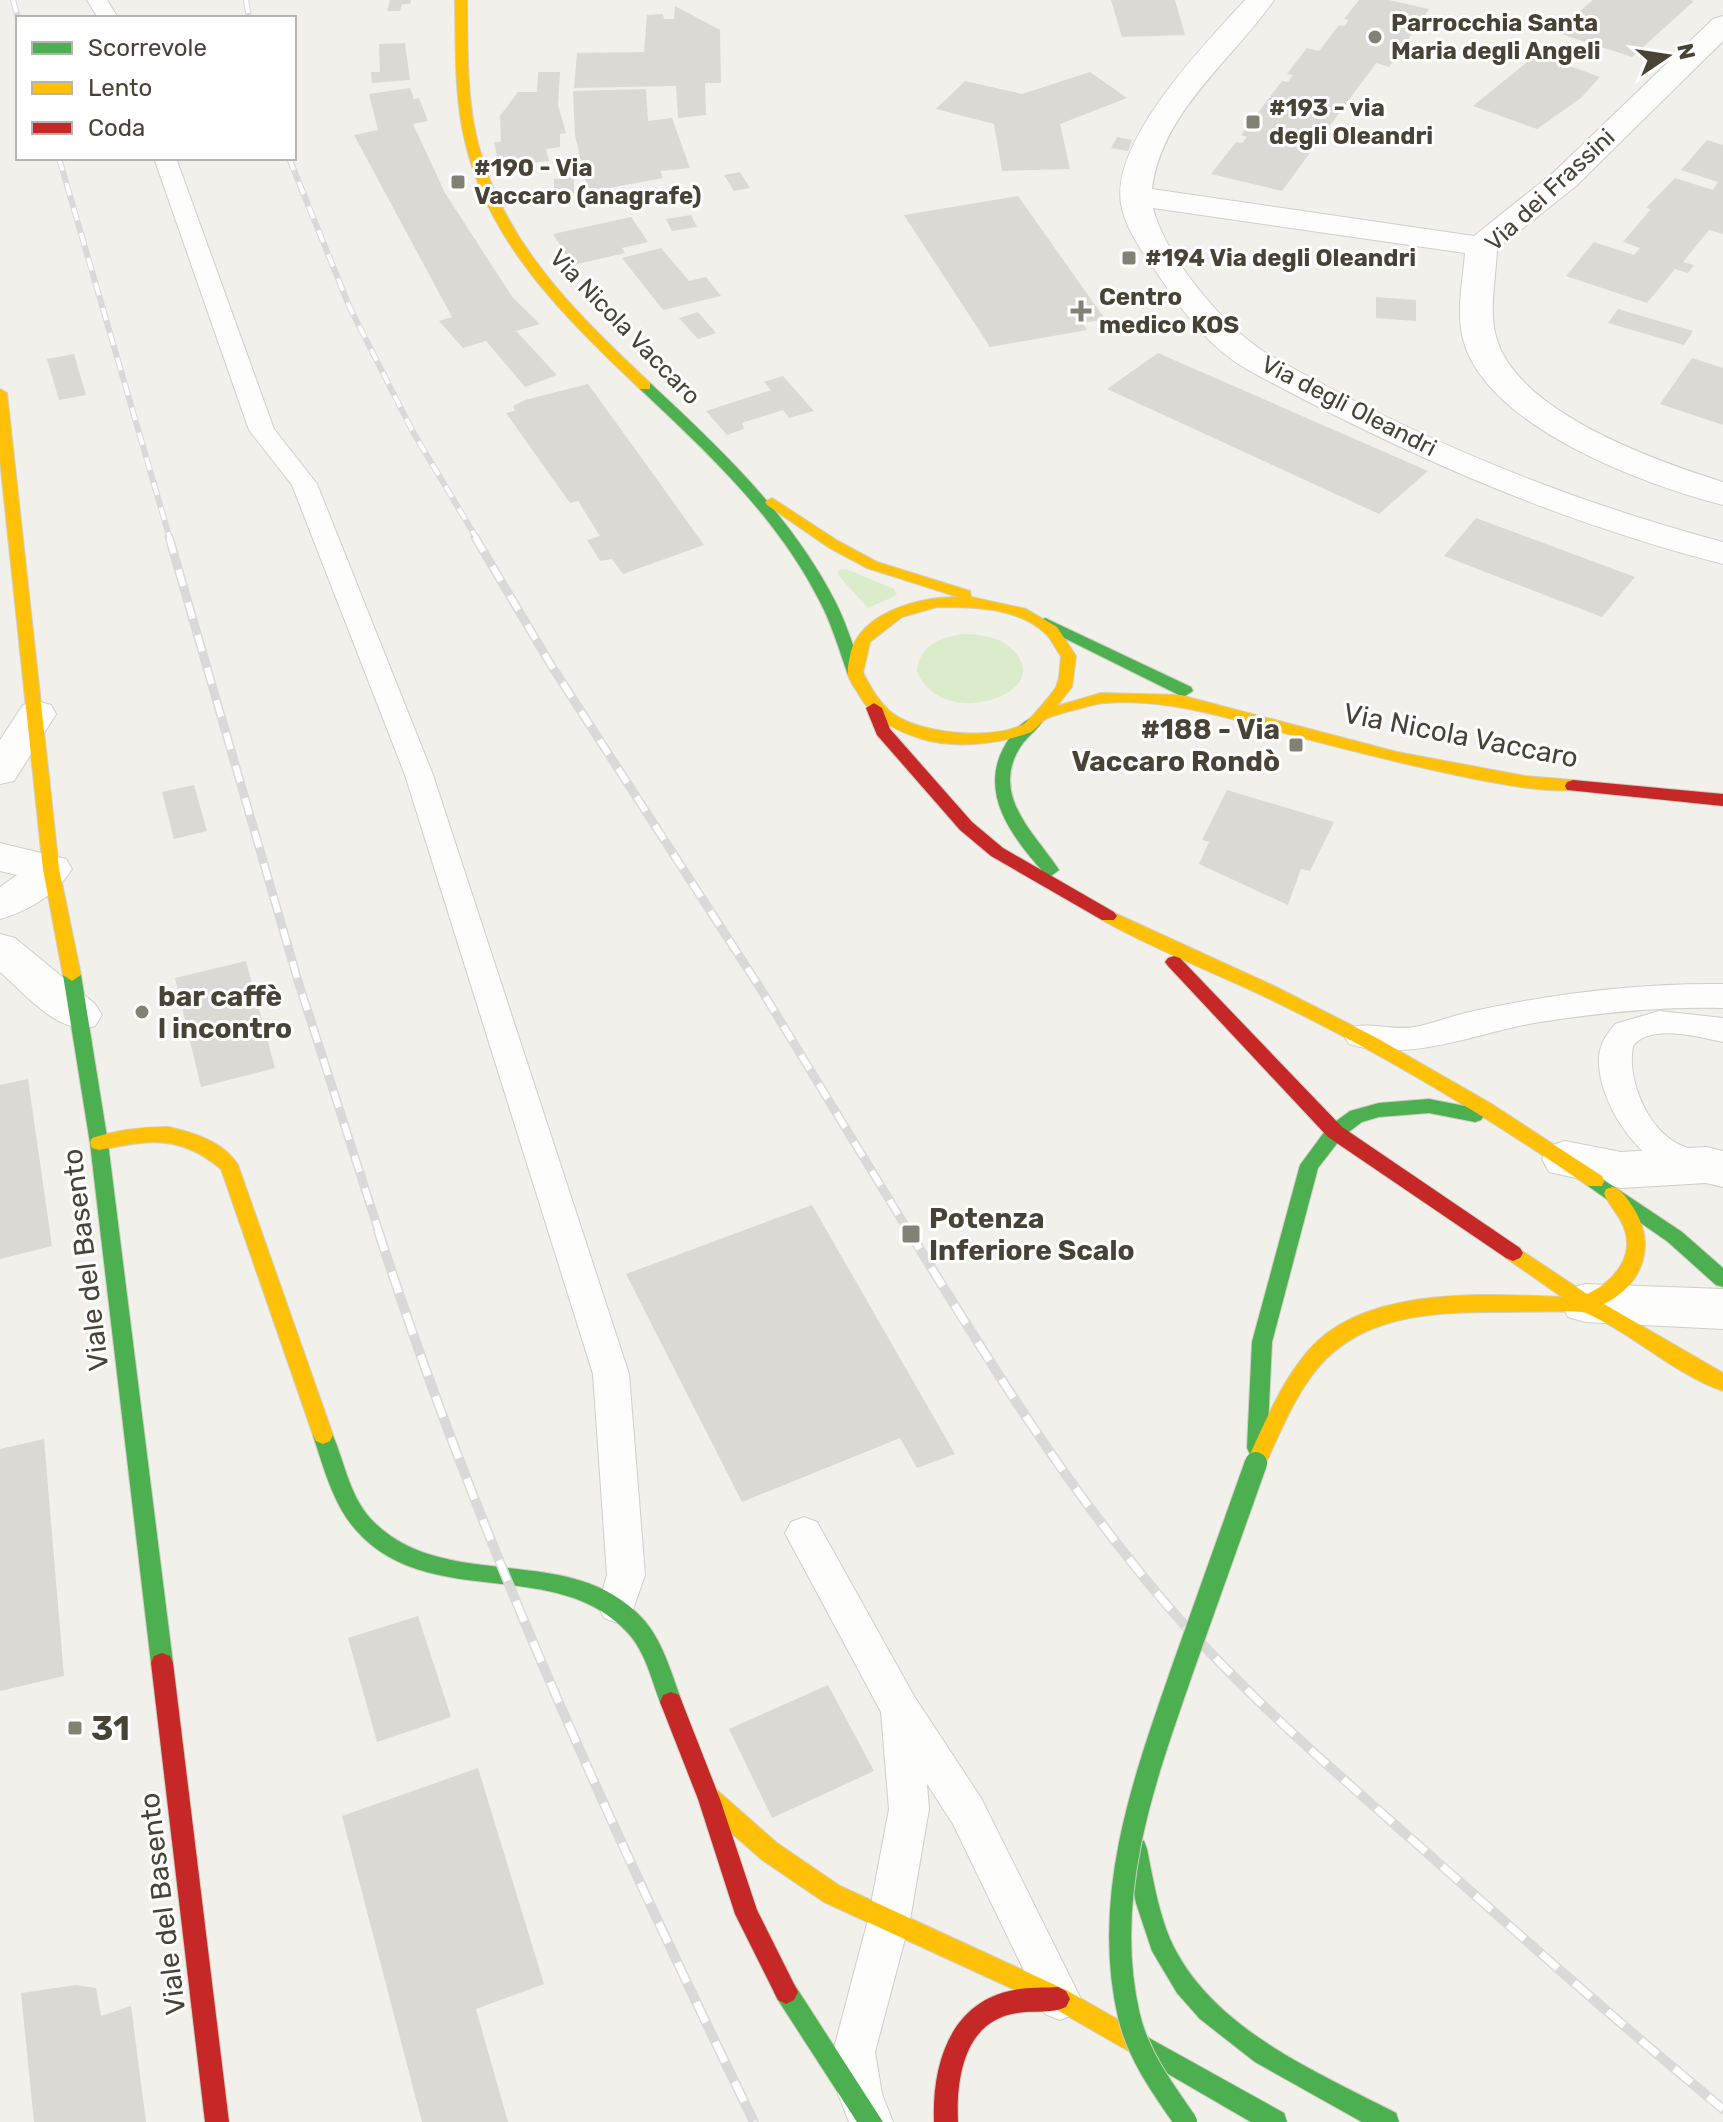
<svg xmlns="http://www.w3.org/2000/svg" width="1723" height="2122" font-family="Rubik,sans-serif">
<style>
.green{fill:#dbecca}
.building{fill:#dbd9d3}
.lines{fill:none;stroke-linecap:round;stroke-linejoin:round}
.lane-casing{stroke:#cfcec8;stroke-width:2}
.street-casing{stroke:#cfcec8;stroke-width:2}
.fast-casing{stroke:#d1cec1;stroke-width:2}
.slow-casing{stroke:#d1cec1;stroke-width:2}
.jam-casing{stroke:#d1cec1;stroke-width:2}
.lane{fill:#fdfdfc;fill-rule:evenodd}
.street{fill:#fdfdfc;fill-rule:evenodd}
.fast{fill:#4caf50;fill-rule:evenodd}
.slow{fill:#ffc107;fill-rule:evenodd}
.jam{fill:#c62828;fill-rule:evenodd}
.rail-far2-casing{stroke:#d9d9d8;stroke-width:6}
.rail-far1-casing{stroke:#d9d9d8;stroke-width:9}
.rail-casing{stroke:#d9d9d8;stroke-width:10}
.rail-far2{stroke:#fff;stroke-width:4;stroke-dasharray:13;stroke-linecap:butt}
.rail-far1{stroke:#fff;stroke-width:6;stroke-dasharray:17;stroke-linecap:butt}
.rail{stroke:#fff;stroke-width:7;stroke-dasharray:22;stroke-linecap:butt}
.fast-bridge-casing{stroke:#d1cec1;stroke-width:24;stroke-linecap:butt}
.fast-bridge{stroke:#4caf50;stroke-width:22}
.poi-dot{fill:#838075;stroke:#fff;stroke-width:3}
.labels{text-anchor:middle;stroke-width:6;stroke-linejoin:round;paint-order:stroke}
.far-poi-label{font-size:24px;font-weight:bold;fill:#484336;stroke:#fff;text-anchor:start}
.far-street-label{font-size:24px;fill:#484336;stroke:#fff}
.poi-label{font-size:28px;font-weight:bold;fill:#484336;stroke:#fff;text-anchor:start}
.street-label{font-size:28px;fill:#484336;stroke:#fff}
.near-poi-label{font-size:34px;font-weight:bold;fill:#484336;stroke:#fff;text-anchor:start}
</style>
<rect width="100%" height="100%" fill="#f1f0eb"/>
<!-- green -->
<g class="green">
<polygon points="846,569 894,589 897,595 868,608 838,575 839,570"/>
<path d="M964 634C982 634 1002 637 1015 652 1054 695 940 732 917 671 919 645 941 637 964 634Z"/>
</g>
<!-- building -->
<g class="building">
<polygon points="390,0 411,0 410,4 402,4 400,11 387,11"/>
<polygon points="1111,0 1175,0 1185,35 1122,37"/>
<polygon points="1359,0 1389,0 1429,9 1389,67 1376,63 1282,191 1211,174 1236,142 1242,143 1247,137 1241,135 1282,81 1288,82 1293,75 1287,74 1307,48 1319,51 1339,25 1344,26 1349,20 1344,19"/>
<polygon points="1593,0 1691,0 1694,1 1632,57 1555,32"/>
<polygon points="675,6 720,30 721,83 705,83 706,115 678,118 676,86 574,88 577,53 644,52 647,15 663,14 664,19 674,19"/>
<polygon points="405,43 410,80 372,83 371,72 380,72 379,44"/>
<polygon points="1537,54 1600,77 1581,98 1537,129 1473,106"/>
<polygon points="538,72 560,72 558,105 566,133 560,134 560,147 546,149 549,161 499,166 494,142 501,142 500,116 518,92 537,92"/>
<polygon points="1090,72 1127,98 1060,124 1070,169 1002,171 994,124 936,109 965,81 1022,94"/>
<polygon points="410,88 414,99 419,98 428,121 413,124 445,193 513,298 540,324 516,331 557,375 525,387 486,341 463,348 439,321 452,317 354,135 378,130 369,94"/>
<polygon points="646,89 648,121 672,118 690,168 660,171 663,178 588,192 575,135 573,91"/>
<polygon points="1117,137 1132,140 1128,151 1111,148"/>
<polygon points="1707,140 1723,145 1723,234 1709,230 1683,262 1694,265 1688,273 1675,269 1647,303 1566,276 1594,242 1634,255 1640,248 1623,242 1651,209 1646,208 1675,178 1713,190 1718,182 1681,170"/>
<polygon points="740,172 750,188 734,191 724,175"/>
<polygon points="574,177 574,193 554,195 554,179"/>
<polygon points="1018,196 1105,319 1083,323 1087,330 990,347 904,215"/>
<polygon points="691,215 697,227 672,231 666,219"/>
<polygon points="631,217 648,242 622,248 625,253 573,265 553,234"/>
<polygon points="661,248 689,281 706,277 721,296 663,310 622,258"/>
<polygon points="1376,297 1416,300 1416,321 1376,318"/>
<polygon points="1618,309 1693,331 1684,345 1608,323"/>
<polygon points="698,312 716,333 698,339 679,318"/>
<polygon points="1158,353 1428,471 1379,514 1107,389"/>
<polygon points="74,354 86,395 59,400 47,359"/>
<polygon points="1692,358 1723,368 1723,425 1660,404"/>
<polygon points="783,376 814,411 789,418 783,410 742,423 744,429 727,435 706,411 771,390 764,382"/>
<polygon points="588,384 633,446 704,545 623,574 612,559 600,561 587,540 600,536 578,501 570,503 506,413 515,411 513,406 525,400"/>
<polygon points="1476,518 1635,577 1602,617 1444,556"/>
<polygon points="194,785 207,831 174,839 162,792"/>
<polygon points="1227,790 1334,822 1310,871 1301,869 1288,905 1199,864 1209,842 1202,840"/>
<polygon points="246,961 275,1068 201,1087 175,978"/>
<polygon points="28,1079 52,1246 0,1259 0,1085"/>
<polygon points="812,1205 955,1454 917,1468 900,1438 742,1502 626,1274"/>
<polygon points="44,1439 64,1676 0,1691 0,1449"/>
<polygon points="418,1616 451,1717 377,1742 348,1638"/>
<polygon points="828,1685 874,1771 772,1818 729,1729"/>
<polygon points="478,1768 544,1984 476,2009 508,2122 422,2122 342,1816"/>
<polygon points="76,1985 96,1988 101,2016 131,2006 146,2122 34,2122 21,1993"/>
</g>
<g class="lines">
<defs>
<g id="lane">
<polygon points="87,0 107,0 118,18 98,18"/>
<polygon points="154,158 176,158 274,429 317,484 433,775 629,1374 645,1575 630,1618 617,1623 604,1618 598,1606 607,1575 593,1374 405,775 292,485 249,430"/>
<path d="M1723 984V1008C1659 1006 1597 1013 1534 1023 1473 1034 1410 1063 1349 1044L1344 1036 1349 1028C1369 1021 1393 1031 1415 1027 1435 1023 1454 1015 1474 1011 1556 993 1640 983 1723 984Z"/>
<path d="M1659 1011 1723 1018V1042C1699 1037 1650 1023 1633 1046 1627 1078 1645 1123 1673 1141 1685 1149 1701 1151 1715 1156L1720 1165 1715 1174C1657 1193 1596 1109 1599 1057 1600 1043 1607 1034 1615 1024Z"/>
<polygon points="804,1517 817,1522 914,1696 981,1798 1081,1999 1075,2014 1060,2020 1045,2014 953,1824 927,1784 929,1809 910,1920 875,2052 882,2094 893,2122 849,2122 838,2094 833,2052 868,1920 889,1809 881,1712 785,1533 791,1522"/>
</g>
<g id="street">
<path d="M1245 0H1274C1232 61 1162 111 1152 189L1474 236 1554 172 1713 19 1723 16V41L1576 186 1497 249C1496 278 1488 313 1497 340 1520 413 1656 461 1723 482V505C1644 485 1485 426 1463 339 1456 312 1463 280 1465 253L1153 208C1165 256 1222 324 1263 351 1407 435 1562 499 1723 542V564C1555 521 1401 453 1248 370 1210 348 1185 315 1161 279 1146 256 1126 232 1121 204 1111 140 1205 44 1245 0Z"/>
<polygon points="37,701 51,705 56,714 14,781 0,784 0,740 23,705"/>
<path d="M0 843 66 859 72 869C56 895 28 911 0 919V887L17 875 0 871Z"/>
<path d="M0 934 15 938 95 1004 102 1015 95 1026C59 1037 26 994 0 972Z"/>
<polygon points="1565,1141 1621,1152 1706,1147 1723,1151 1723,1187 1706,1183 1621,1188 1549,1172 1542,1159 1549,1146"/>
<polygon points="1585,1284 1723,1289 1723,1329 1585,1322 1568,1317 1561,1303 1568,1289"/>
</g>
<g id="fast">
<path d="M645 382 650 383C720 448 791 515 835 601 847 624 854 650 864 675L862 679 856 680 848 675C839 650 832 624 819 600 777 517 707 452 640 389V383Z"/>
<polygon points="1045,618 1191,687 1193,691 1185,696 1179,695 1040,626 1037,623"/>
<path d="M1034 717 1042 722C1036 731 1027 737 1021 746 989 795 1035 833 1059 870L1051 876 1045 874C1014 839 978 795 1004 747 1010 736 1021 721 1034 717Z"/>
<polygon points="72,969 81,975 108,1143 173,1663 170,1670 162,1673 154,1670 151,1663 90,1143 63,975"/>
<polygon points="1429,1099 1475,1108 1481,1110 1484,1115 1481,1120 1475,1122 1429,1113 1379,1117 1362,1122 1342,1137 1318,1168 1272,1342 1267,1448 1264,1454 1257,1457 1250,1454 1247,1448 1252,1342 1300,1165 1328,1127 1350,1111 1379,1103"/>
<polygon points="1595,1174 1682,1232 1723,1268 1723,1287 1716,1285 1668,1242 1588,1186 1586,1181 1588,1176"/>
<path d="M323 1426 330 1429C344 1458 348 1493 370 1518 442 1596 571 1539 643 1619 663 1641 672 1675 682 1702L679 1709 671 1712 663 1709C652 1684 647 1653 627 1632 555 1555 426 1612 355 1529 333 1504 323 1466 313 1435L316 1429Z"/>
<path d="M1136 1838 1144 1841 1147 1849C1153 1879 1158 1910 1170 1939 1210 2028 1315 2071 1396 2113L1399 2122H1362L1255 2062 1200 2019 1177 1993 1152 1951 1136 1903 1125 1849 1128 1841Z"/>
<polygon points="786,1980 794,1984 883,2122 857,2122 778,2000 774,1992 778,1984"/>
<polygon points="1140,2033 1284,2113 1287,2122 1251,2122 1132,2053 1128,2045 1132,2037"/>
</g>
<g id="slow">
<path d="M455 0H467C468 49 466 100 479 147 505 245 578 315 650 383V389H640C568 320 490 246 466 145 454 98 456 48 455 0Z"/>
<polygon points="0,389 7,393 59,869 81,975 72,981 63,975 43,869 0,460"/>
<path d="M772 498 838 541 877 562 970 591 971 597 1026 609 1057 627 1076 656 1072 687 1057 706 1101 693 1180 695 1397 752 1525 776 1573 780 1581 786C1561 809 1299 737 1258 726 1207 712 1158 699 1104 703 1095 704 1053 715 1046 719 1038 723 1037 730 1029 733 997 744 955 749 922 739 896 731 873 719 859 695 856 689 849 681 848 674 847 669 849 661 850 656 859 612 920 597 958 597L867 568 828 547 767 505 765 502ZM937 607C974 607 1019 607 1047 635 1052 640 1056 650 1061 656 1060 665 1060 679 1056 687 1053 693 1028 722 1024 724 993 741 920 734 892 713 879 702 871 688 863 673L870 642 902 617Z"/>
<path d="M1108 910 1274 986 1375 1037 1490 1103 1602 1176 1604 1181 1602 1186H1588C1491 1119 1390 1058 1284 1006 1224 976 1161 953 1102 920L1099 916 1102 912Z"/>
<path d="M168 1127C193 1132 224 1142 238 1165L333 1435 330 1441 323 1444 316 1441 313 1435 221 1169C179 1134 150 1140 99 1150L92 1148 90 1143 92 1138C117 1130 143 1127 168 1127Z"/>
<path d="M1613 1187C1623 1190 1628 1200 1634 1209 1657 1246 1642 1285 1604 1304L1723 1373V1391C1674 1374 1634 1334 1586 1313 1578 1310 1516 1312 1502 1312 1431 1312 1355 1314 1310 1378 1290 1406 1278 1438 1263 1469L1256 1472 1249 1469 1246 1463C1264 1425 1280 1384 1308 1351 1364 1286 1483 1294 1562 1297L1506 1258 1503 1253 1506 1248 1513 1245 1587 1294C1616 1281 1638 1253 1621 1221 1616 1212 1609 1204 1604 1194L1606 1189Z"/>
<polygon points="710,1788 718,1791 777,1843 840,1886 1068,1991 1148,2037 1152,2045 1148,2053 1140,2057 1132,2053 1052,2007 824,1902 761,1859 702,1807 699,1799 702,1791"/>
</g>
<g id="jam">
<polygon points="874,703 882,708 890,729 972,822 1003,848 1114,912 1117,916 1114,920 1102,920 991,856 960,830 877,735 866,708"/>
<polygon points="1573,780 1723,794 1723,806 1567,790 1565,786 1567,782"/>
<polygon points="1174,956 1180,958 1342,1127 1520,1248 1523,1253 1520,1258 1513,1261 1506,1258 1328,1137 1168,966 1165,962 1168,958"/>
<polygon points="162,1653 170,1656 173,1663 229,2122 205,2122 151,1663 154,1656"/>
<polygon points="671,1692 679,1695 682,1702 720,1799 757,1910 798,1992 794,2000 786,2004 778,2000 735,1914 698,1799 660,1702 663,1695"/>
<path d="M1058 1987 1066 1991 1070 1999 1066 2007C1051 2014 1034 2010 1017 2013 964 2021 956 2078 958 2122H934C932 2064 950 2002 1014 1990 1028 1987 1043 1988 1058 1987Z"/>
</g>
</defs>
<!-- lane casing -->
<use href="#lane" class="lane-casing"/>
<!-- street casing -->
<use href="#street" class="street-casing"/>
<!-- fast casing -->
<use href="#fast" class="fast-casing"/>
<!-- slow casing -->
<use href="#slow" class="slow-casing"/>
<!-- jam casing -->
<use href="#jam" class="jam-casing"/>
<!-- lane -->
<use href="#lane" class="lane"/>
<!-- street -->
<use href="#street" class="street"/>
<!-- fast -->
<use href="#fast" class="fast"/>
<!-- slow -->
<use href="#slow" class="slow"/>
<!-- jam -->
<use href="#jam" class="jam"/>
<defs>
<g id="rail-far2">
<polyline points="13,0 18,18"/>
<polyline points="246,0 249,18"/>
<polyline points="59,158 170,539"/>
<polyline points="289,158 350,308 413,432 477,539"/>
</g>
<g id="rail-far1">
<polyline points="169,537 298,981 379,1232"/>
<polyline points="475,537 551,665 762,991 909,1232"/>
</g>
<g id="rail">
<path d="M378 1230C477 1537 613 1832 754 2122"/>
<path d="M908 1230C990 1363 1064 1484 1166 1604 1244 1694 1336 1773 1425 1851 1523 1938 1621 2025 1723 2109"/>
</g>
</defs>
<!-- rail-far2 casing -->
<use href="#rail-far2" class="rail-far2-casing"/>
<!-- rail-far1 casing -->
<use href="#rail-far1" class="rail-far1-casing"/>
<!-- rail casing -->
<use href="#rail" class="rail-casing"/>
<!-- rail-far2 -->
<use href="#rail-far2" class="rail-far2"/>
<!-- rail-far1 -->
<use href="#rail-far1" class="rail-far1"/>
<!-- rail -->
<use href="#rail" class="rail"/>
<defs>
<path id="fast-bridge" d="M1186 2122C1163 2089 1138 2055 1129 2016 1101 1897 1144 1780 1183 1668 1207 1600 1232 1531 1256 1463"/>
</defs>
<!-- fast-bridge casing -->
<use href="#fast-bridge" class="fast-bridge-casing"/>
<!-- fast-bridge -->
<use href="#fast-bridge" class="fast-bridge"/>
</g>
<!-- markers -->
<g class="poi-dot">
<circle cx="1375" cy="37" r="8"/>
<rect x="1245" y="114" width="16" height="16" rx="4"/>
<rect x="450" y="174" width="16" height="16" rx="4"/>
<rect x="1121" y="250" width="16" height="16" rx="4"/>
<path d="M1077 299h8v8h8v8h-8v8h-8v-8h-8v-8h8z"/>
<rect x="1288" y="737" width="16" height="16" rx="4"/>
<circle cx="142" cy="1012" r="8"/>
<rect x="901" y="1224" width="20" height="20" rx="4"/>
<rect x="67" y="1720" width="16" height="16" rx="4"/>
</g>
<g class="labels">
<!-- far-poi labels -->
<g class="far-poi-label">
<text x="1391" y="31">Parrocchia Santa<tspan x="1391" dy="28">Maria degli Angeli</tspan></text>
<text x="1269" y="116">#193 - via<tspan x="1269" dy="28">degli Oleandri</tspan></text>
<text x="474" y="176">#190 - Via<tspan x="474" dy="28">Vaccaro (anagrafe)</tspan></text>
<text x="1145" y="266">#194 Via degli Oleandri</text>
<text x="1099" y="305">Centro<tspan x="1099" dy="28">medico KOS</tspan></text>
</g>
<!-- far-street labels -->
<g class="far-street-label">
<text transform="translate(1550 190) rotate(-43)" y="8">Via dei Frassini</text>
<text transform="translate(625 327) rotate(46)" y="8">Via Nicola Vaccaro</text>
<text transform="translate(1349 406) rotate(27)" y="8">Via degli Oleandri</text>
</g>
<!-- poi labels -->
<g class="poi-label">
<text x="1280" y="739" text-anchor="end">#188 - Via<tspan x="1280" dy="32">Vaccaro Rondò</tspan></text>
<text x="158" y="1006">bar caffè<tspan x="158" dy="32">l incontro</tspan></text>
<text x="929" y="1228">Potenza<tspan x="929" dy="32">Inferiore Scalo</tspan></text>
</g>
<!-- street labels -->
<g class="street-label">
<text transform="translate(1461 735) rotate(11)" y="10">Via Nicola Vaccaro</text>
<text transform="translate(85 1260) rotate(-97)" y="10">Viale del Basento</text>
<text transform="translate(162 1904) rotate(-97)" y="10">Viale del Basento</text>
</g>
<!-- near-poi labels -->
<g class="near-poi-label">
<text x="91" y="1740">31</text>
</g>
</g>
<!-- legend -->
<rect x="16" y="16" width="280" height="144" fill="#ffffff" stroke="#b6b4af" stroke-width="2"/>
<rect x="32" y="42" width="40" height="12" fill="#4caf50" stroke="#b6b4af" stroke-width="2"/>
<text x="88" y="56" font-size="24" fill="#484336">Scorrevole</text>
<rect x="32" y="82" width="40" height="12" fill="#ffc107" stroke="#b6b4af" stroke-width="2"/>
<text x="88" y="96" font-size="24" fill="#484336">Lento</text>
<rect x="32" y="122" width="40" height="12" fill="#c62828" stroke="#b6b4af" stroke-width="2"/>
<text x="88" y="136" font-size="24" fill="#484336">Coda</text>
<!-- north arrow -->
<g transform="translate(1667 56) rotate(77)" stroke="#ffffff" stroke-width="6" paint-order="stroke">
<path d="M0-6L14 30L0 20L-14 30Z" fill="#484336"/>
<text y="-12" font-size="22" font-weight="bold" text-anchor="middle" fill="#484336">N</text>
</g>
</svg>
